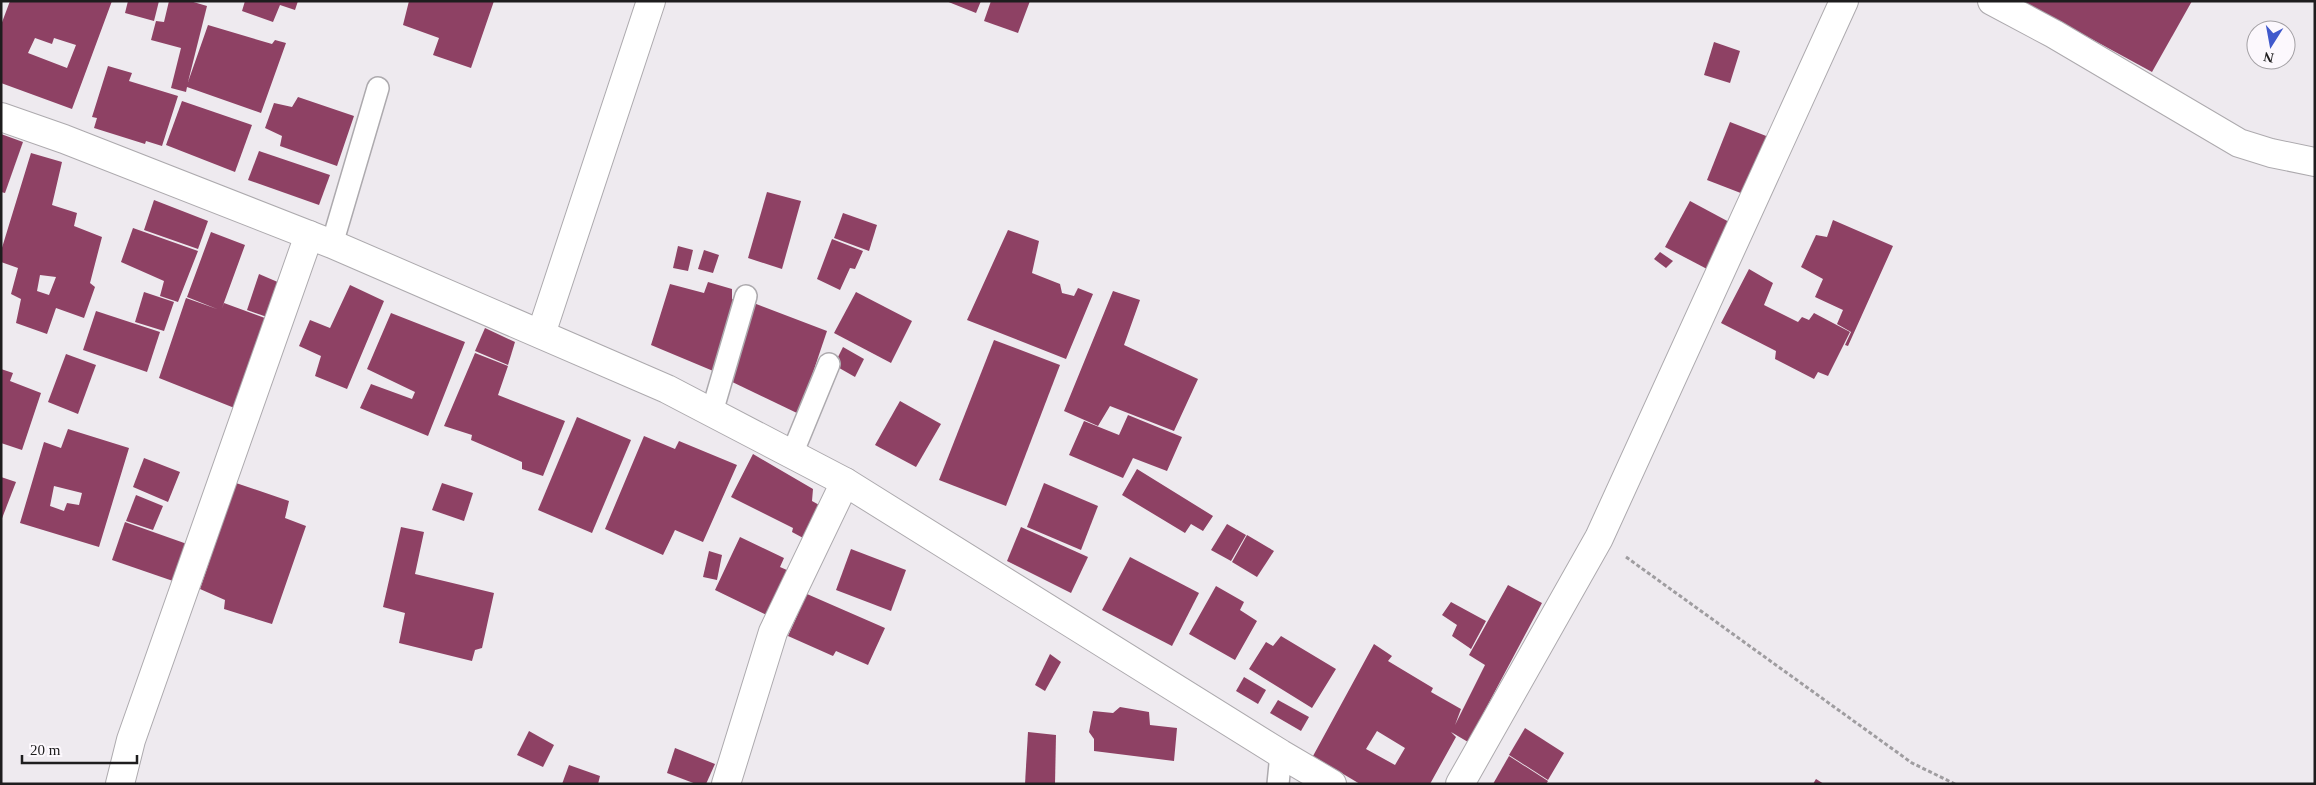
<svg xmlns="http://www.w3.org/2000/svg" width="2316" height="785" font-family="'Times New Roman',serif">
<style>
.building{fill:#8e4164;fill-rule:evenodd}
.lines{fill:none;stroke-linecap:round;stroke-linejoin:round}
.lane-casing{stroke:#adaaae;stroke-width:24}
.street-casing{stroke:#adaaae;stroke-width:30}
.path{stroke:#9f9da0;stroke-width:3;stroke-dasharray:4 2.5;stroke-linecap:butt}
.lane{stroke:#fff;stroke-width:21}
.street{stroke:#fff;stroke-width:28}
</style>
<rect width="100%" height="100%" fill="#eeeaef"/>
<!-- building -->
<g class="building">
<path d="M10 1H112L72 109 1 83V25ZM35 38 52 44 54 38 76 45 67 68 28 53Z"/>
<polygon points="128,1 159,1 154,21 125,13"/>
<polygon points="169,1 190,1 207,6 188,82 208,25 272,44 275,40 286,43 261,113 187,87 186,92 171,88 181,48 151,40 156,21 164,22"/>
<polygon points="245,1 298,1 295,10 280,5 273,22 242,11"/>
<polygon points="409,1 494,1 471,68 433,55 439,38 403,25"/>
<polygon points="946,1 981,1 976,13"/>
<polygon points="991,1 1030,1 1018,33 984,21"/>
<polygon points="2022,1 2192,1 2152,72"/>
<polygon points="1714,42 1740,51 1730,83 1704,75"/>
<polygon points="108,66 132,73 129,81 178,96 162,146 146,141 145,144 94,128 97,118 92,117"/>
<polygon points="298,97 354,116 337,166 280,146 282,136 265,128 274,103 292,107"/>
<polygon points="182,101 252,125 235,172 166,145"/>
<polygon points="1730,122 1774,139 1751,197 1707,180"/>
<polygon points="1,134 23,142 5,193 1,192"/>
<polygon points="259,151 330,175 319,205 248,180"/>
<path d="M31 153 62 162 52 205 77 213 74 226 102 237 90 283 95 287 84 318 56 308 47 334 16 323 21 299 11 294 18 268 1 262V251ZM40 275 56 277 49 295 37 291Z"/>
<polygon points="767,192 801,201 782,269 748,258"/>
<polygon points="154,200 208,221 198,249 144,230"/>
<polygon points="1690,201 1731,223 1707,269 1665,247"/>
<polygon points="843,213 877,225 869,251 834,238"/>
<polygon points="1833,220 1893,246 1848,346 1845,345 1851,332 1837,324 1843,310 1815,297 1823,279 1801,267 1816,235 1827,237"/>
<polygon points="133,228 198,251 178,302 160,296 164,281 121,262"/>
<polygon points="1008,230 1039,241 1032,273 1060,284 1062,293 1074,296 1078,288 1093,294 1066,359 967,320"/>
<polygon points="211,232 245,245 222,308 224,303 273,321 242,411 159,378 186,298 217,309 187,297"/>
<polygon points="832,239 863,251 855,269 850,268 840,290 817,279"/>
<polygon points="678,246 693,250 688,271 673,268"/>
<polygon points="704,250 719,255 713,273 698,269"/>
<polygon points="1660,252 1673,261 1666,268 1654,259"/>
<polygon points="1749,269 1773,283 1764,305 1798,322 1802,317 1809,320 1814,313 1850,332 1828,376 1818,372 1814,379 1775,359 1776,351 1721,323"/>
<polygon points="259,274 280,283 267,317 247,310"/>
<polygon points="708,282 732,289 732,299 740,303 718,373 651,345 670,284 704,293"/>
<polygon points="350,285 384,301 347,389 315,376 321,356 299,346 310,320 330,328"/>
<polygon points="1113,291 1140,300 1124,345 1198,379 1174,431 1110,406 1098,426 1064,411"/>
<polygon points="144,292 174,302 164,331 135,322"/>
<polygon points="856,292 912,321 891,363 834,333"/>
<polygon points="751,302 827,331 799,414 726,379"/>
<polygon points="96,311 160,332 147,372 83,350"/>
<polygon points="391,313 465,342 428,436 360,408 371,384 412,399 415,392 367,369"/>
<polygon points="485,328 515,342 508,365 475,351"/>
<polygon points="994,340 1060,365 1006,506 939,480"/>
<polygon points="843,347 864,359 855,377 834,365"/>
<polygon points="475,353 508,366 498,395 565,421 543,476 522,469 522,462 471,440 472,435 444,426"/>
<polygon points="66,354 96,365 78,414 48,402"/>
<polygon points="1,369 13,373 10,381 41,393 22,450 1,443"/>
<polygon points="900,401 941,424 916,467 875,445"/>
<polygon points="1128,415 1182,437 1167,471 1133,458 1123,478 1069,455 1084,421 1119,435"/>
<polygon points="577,417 631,440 592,533 538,510"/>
<path d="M68 429 129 448 99 547 20 523 44 442 61 448ZM54 486 82 493 79 505 67 503 64 511 50 506Z"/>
<polygon points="644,436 675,449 679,441 737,465 703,542 675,530 663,555 605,529"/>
<polygon points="753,454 813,489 812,501 821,506 805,539 792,532 793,528 731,497"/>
<polygon points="144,458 180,472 168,502 133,487"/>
<polygon points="1137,469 1213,516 1203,531 1191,524 1185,533 1122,495"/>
<polygon points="1,477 16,482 1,521"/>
<polygon points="236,483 289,501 285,518 306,526 272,624 224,609 225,600 200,589"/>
<polygon points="442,483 473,493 464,521 432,510"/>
<polygon points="1044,483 1098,506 1081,550 1027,527"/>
<polygon points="136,495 163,506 153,530 126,521"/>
<polygon points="125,522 187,544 173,581 112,560"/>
<polygon points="1227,524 1246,535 1231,561 1211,550"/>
<polygon points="401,527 424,532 415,574 494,593 482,648 475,650 472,661 399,643 405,613 383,607"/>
<polygon points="1021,527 1088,557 1071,593 1007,561"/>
<polygon points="1247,535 1274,551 1257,577 1232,562"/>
<polygon points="740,537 784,558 780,567 796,574 775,619 715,590"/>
<polygon points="851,549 906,570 891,611 836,590"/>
<polygon points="709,551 722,555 717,580 703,577"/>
<polygon points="1130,557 1199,593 1172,646 1102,610"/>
<path d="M1508 585 1542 603 1468 742 1451 732 1456 737 1430 784H1360L1313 756 1374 644 1392 656 1388 661 1433 688 1431 692 1461 709 1455 725 1485 665 1469 655ZM1377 731 1405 748 1395 765 1366 749Z"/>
<polygon points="1216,586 1244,602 1240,610 1257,621 1235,660 1189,634"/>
<polygon points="807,594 885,628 868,665 836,651 833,656 788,636"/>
<polygon points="1451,602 1486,621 1471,649 1452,636 1457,625 1442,615"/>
<polygon points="1281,636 1336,669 1312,708 1249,669 1266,642 1273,646"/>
<polygon points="1050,654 1061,662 1045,691 1035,685"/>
<polygon points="1244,677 1266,690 1258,704 1236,691"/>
<polygon points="1278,700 1309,717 1301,731 1270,713"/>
<polygon points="1120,707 1149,712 1150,725 1177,728 1174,761 1094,751 1094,739 1089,732 1093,711 1113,713"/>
<polygon points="1525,728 1564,753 1548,780 1509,755"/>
<polygon points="529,731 554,745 543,767 517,755"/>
<polygon points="1028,732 1056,735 1055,784 1025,784"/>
<polygon points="675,748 715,764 706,784 696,784 667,773"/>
<polygon points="1509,756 1548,781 1546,784 1493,784"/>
<polygon points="569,765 600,776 598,784 562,784"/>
<polygon points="1816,779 1824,784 1813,784"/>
</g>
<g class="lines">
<defs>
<g id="lane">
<polyline points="332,244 378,88"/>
<polyline points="712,412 746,296"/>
<polyline points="792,454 829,364"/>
<polyline points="1278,784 1281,754"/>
</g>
<g id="street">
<polyline points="1992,1 2054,34 2239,143 2271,153 2315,162"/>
<polyline points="1,117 64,139 332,244 667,389 845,482 1281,754 1332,784"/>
<polyline points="541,334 651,1"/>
<polyline points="120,784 131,740 309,235"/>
<polyline points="726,784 773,632 845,482"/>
<polyline points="1460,784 1599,538 1844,1"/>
</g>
</defs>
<!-- lane casing -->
<use href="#lane" class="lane-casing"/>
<!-- street casing -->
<use href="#street" class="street-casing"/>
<!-- path -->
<polyline class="path" points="1626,557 1912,763 1955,784"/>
<!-- lane -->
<use href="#lane" class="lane"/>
<!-- street -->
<use href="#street" class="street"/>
</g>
<!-- border -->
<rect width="2316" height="785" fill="none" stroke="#1e1d1e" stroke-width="5"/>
<!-- north arrow -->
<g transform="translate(2271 45) rotate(191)"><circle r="24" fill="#fcf8fd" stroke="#a3a0a4"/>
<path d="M0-4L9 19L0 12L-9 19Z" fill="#4059cc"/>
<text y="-8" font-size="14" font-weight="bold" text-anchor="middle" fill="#1e1d1e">N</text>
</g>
<!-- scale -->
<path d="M22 755v8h115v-8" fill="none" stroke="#1e1d1e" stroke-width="2.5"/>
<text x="30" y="755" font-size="15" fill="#1e1d1e" stroke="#fcf8fd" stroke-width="4" paint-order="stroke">20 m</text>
</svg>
